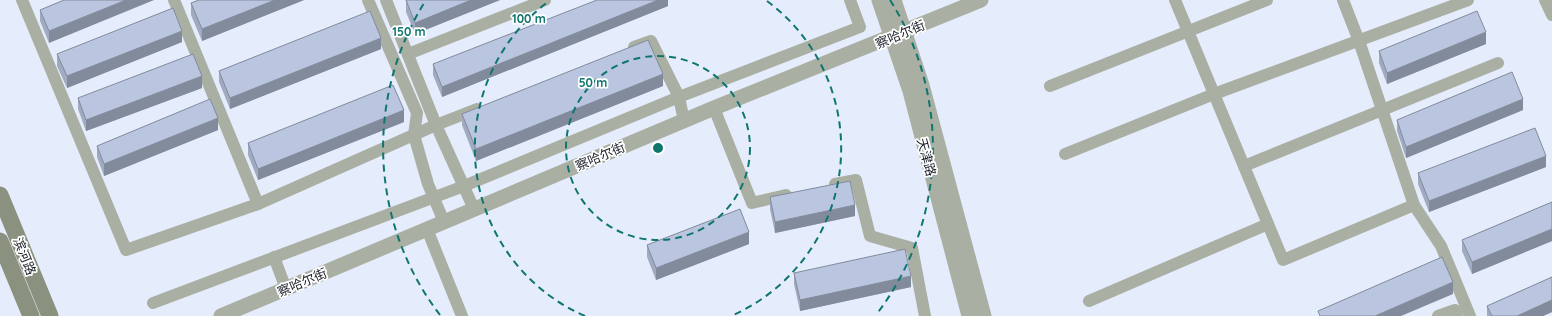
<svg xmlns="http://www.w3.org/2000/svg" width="1552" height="316" font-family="Quicksand,'Noto Sans SC',sans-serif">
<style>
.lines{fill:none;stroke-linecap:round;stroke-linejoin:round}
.minor{stroke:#aaafa3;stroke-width:12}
.tertiary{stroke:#aaafa3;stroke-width:15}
.secondary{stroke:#8a917f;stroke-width:17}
.wall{fill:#a0aac0}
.shaded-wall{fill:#828b9c}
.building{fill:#bac6df;stroke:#828b9c}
.ring{fill:none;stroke:#0f766e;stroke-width:2;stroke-dasharray:7 5}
.labels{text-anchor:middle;stroke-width:3.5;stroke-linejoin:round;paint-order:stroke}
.street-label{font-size:13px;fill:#1c202a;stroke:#fff}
.centre{fill:#0f766e;stroke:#fff;stroke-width:2}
.ring-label{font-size:12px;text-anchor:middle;font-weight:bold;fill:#0f766e;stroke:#fff;stroke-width:3.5;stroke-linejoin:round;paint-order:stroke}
</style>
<rect width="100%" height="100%" fill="#e5ecfc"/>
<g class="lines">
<!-- minor -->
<g class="minor">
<polyline points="22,0 126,250 258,204 436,125 477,109"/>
<polyline points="174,0 258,204"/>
<polyline points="368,0 417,113 414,135 428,184 444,222"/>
<polyline points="386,0 436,125 474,209"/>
<polyline points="1175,0 1283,260 1414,205 1441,246 1470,316"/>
<polyline points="1343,0 1359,41 1414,205"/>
<polyline points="1545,0 1552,15"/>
<polyline points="634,47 651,41 679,97 684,121"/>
<polyline points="408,54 545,0"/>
<polyline points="1050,86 1267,0"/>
<polyline points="714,108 752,203 786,195"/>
<polyline points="1065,154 1214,94 1468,0"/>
<polyline points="1244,166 1498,63"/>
<polyline points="835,184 856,180 870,236 912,248 925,316"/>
<polyline points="427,229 462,316"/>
<polyline points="274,257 286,289"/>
<polyline points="1089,301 1268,224"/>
<polyline points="153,303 464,186 679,97 860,27 850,0"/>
<polyline points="1438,316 1455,310 1457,316"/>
</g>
<!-- tertiary -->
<g class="tertiary">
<polyline points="879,0 910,91 969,316"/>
<polyline points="894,0 922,85 984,316"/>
<polyline points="221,316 714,108 981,0"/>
</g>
<!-- secondary -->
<g class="secondary">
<polyline points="0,195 50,316"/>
<polyline points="0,241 31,316"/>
</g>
</g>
<!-- wall -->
<g class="wall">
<polygon points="64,0 49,43 40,21 40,10"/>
<polygon points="199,0 304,0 202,41 191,15 191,3"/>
<polygon points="406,0 500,0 415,34 406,12"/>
<polygon points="668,0 668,6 442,97 433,75 433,64"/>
<polygon points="182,42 67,88 57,66 57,54"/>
<polygon points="1486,44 1387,84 1379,63 1379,51"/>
<polygon points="381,49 230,109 219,82 219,71"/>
<polygon points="663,86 476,161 462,125 462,114"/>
<polygon points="202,88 86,131 78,109 78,98"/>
<polygon points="1523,110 1406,158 1397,131 1397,120"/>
<polygon points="404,122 258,180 248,155 248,143"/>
<polygon points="218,130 104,176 97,157 97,146"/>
<polygon points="1546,167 1429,212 1418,184 1418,173"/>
<polygon points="770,197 855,216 775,233 770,209"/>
<polygon points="1552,202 1552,241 1472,274 1462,251 1462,240"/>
<polygon points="749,244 656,280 647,257 647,245"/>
<polygon points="794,273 911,287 800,311 794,284"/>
<polygon points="1552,277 1552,312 1543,316 1487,316 1487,306"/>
</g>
<!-- shaded-wall -->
<g class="shaded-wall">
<polygon points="126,0 154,0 49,43 49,31"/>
<polygon points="275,0 304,0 202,41 202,29"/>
<polygon points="471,0 500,0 415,34 415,23"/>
<polygon points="658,0 668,0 668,6 442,97 442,87"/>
<polygon points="182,31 182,42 67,88 67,76"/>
<polygon points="1486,32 1486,44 1387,84 1387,73"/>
<polygon points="381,38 381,49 230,109 230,98"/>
<polygon points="663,74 663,86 476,161 476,149"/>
<polygon points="202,76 202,88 86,131 86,120"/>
<polygon points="1523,99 1523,110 1406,158 1406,147"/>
<polygon points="404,110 404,122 258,180 258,169"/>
<polygon points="218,118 218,130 104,176 104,164"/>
<polygon points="1546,156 1546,167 1429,212 1429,201"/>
<polygon points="855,205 855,216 775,233 775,222"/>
<polygon points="1552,229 1552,241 1472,274 1472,262"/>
<polygon points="749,232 749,244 656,280 656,268"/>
<polygon points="911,276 911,287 800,311 800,300"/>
<polygon points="1453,282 1453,294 1401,316 1375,316"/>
<polygon points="1552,300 1552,312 1543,316 1517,316"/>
</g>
<!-- building -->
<g class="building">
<polygon points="64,0 126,0 49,31 40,10"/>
<polygon points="199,0 275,0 202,29 191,3"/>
<polygon points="406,0 471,0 415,23"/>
<polygon points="597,0 658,0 442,87 433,64"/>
<polygon points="173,8 182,31 67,76 57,54"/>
<polygon points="370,11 381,38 230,98 219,71"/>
<polygon points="1477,11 1486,32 1387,73 1379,51"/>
<polygon points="648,40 663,74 476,149 462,114"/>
<polygon points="193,54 202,76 86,120 78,98"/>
<polygon points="1512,72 1523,99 1406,147 1397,120"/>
<polygon points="393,85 404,110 258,169 248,143"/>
<polygon points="210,99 218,118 104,164 97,146"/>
<polygon points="1535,128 1546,156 1429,201 1418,173"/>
<polygon points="850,181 855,205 775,222 770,197"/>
<polygon points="1552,202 1552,229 1472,262 1462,240"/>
<polygon points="740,209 749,232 656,268 647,245"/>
<polygon points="905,249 911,276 800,300 794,273"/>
<polygon points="1442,257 1453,282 1375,316 1320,316 1318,311"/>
<polygon points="1552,277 1552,300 1517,316 1492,316 1487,306"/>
</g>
<!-- distance rings -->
<g class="ring">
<circle cx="658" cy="148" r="92"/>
<path d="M585 316A183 183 0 0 1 549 1M767 1A183 183 0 0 1 731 316"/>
<path d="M440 315A275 275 0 0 1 426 0M890 0A275 275 0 0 1 876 315"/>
</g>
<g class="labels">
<!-- street labels -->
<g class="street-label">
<text transform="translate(900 34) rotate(-23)" y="5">察哈尔街</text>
<text transform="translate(600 156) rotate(-23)" y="5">察哈尔街</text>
<text transform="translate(927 157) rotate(75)" y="5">天津路</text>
<text transform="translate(25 256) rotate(68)" y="5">滨河路</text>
<text transform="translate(302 282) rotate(-23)" y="5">察哈尔街</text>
</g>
</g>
<circle cx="658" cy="148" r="6" class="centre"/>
<g class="ring-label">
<text x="529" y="23">100 m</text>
<text x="409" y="36">150 m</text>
<text x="593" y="87">50 m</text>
</g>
</svg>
